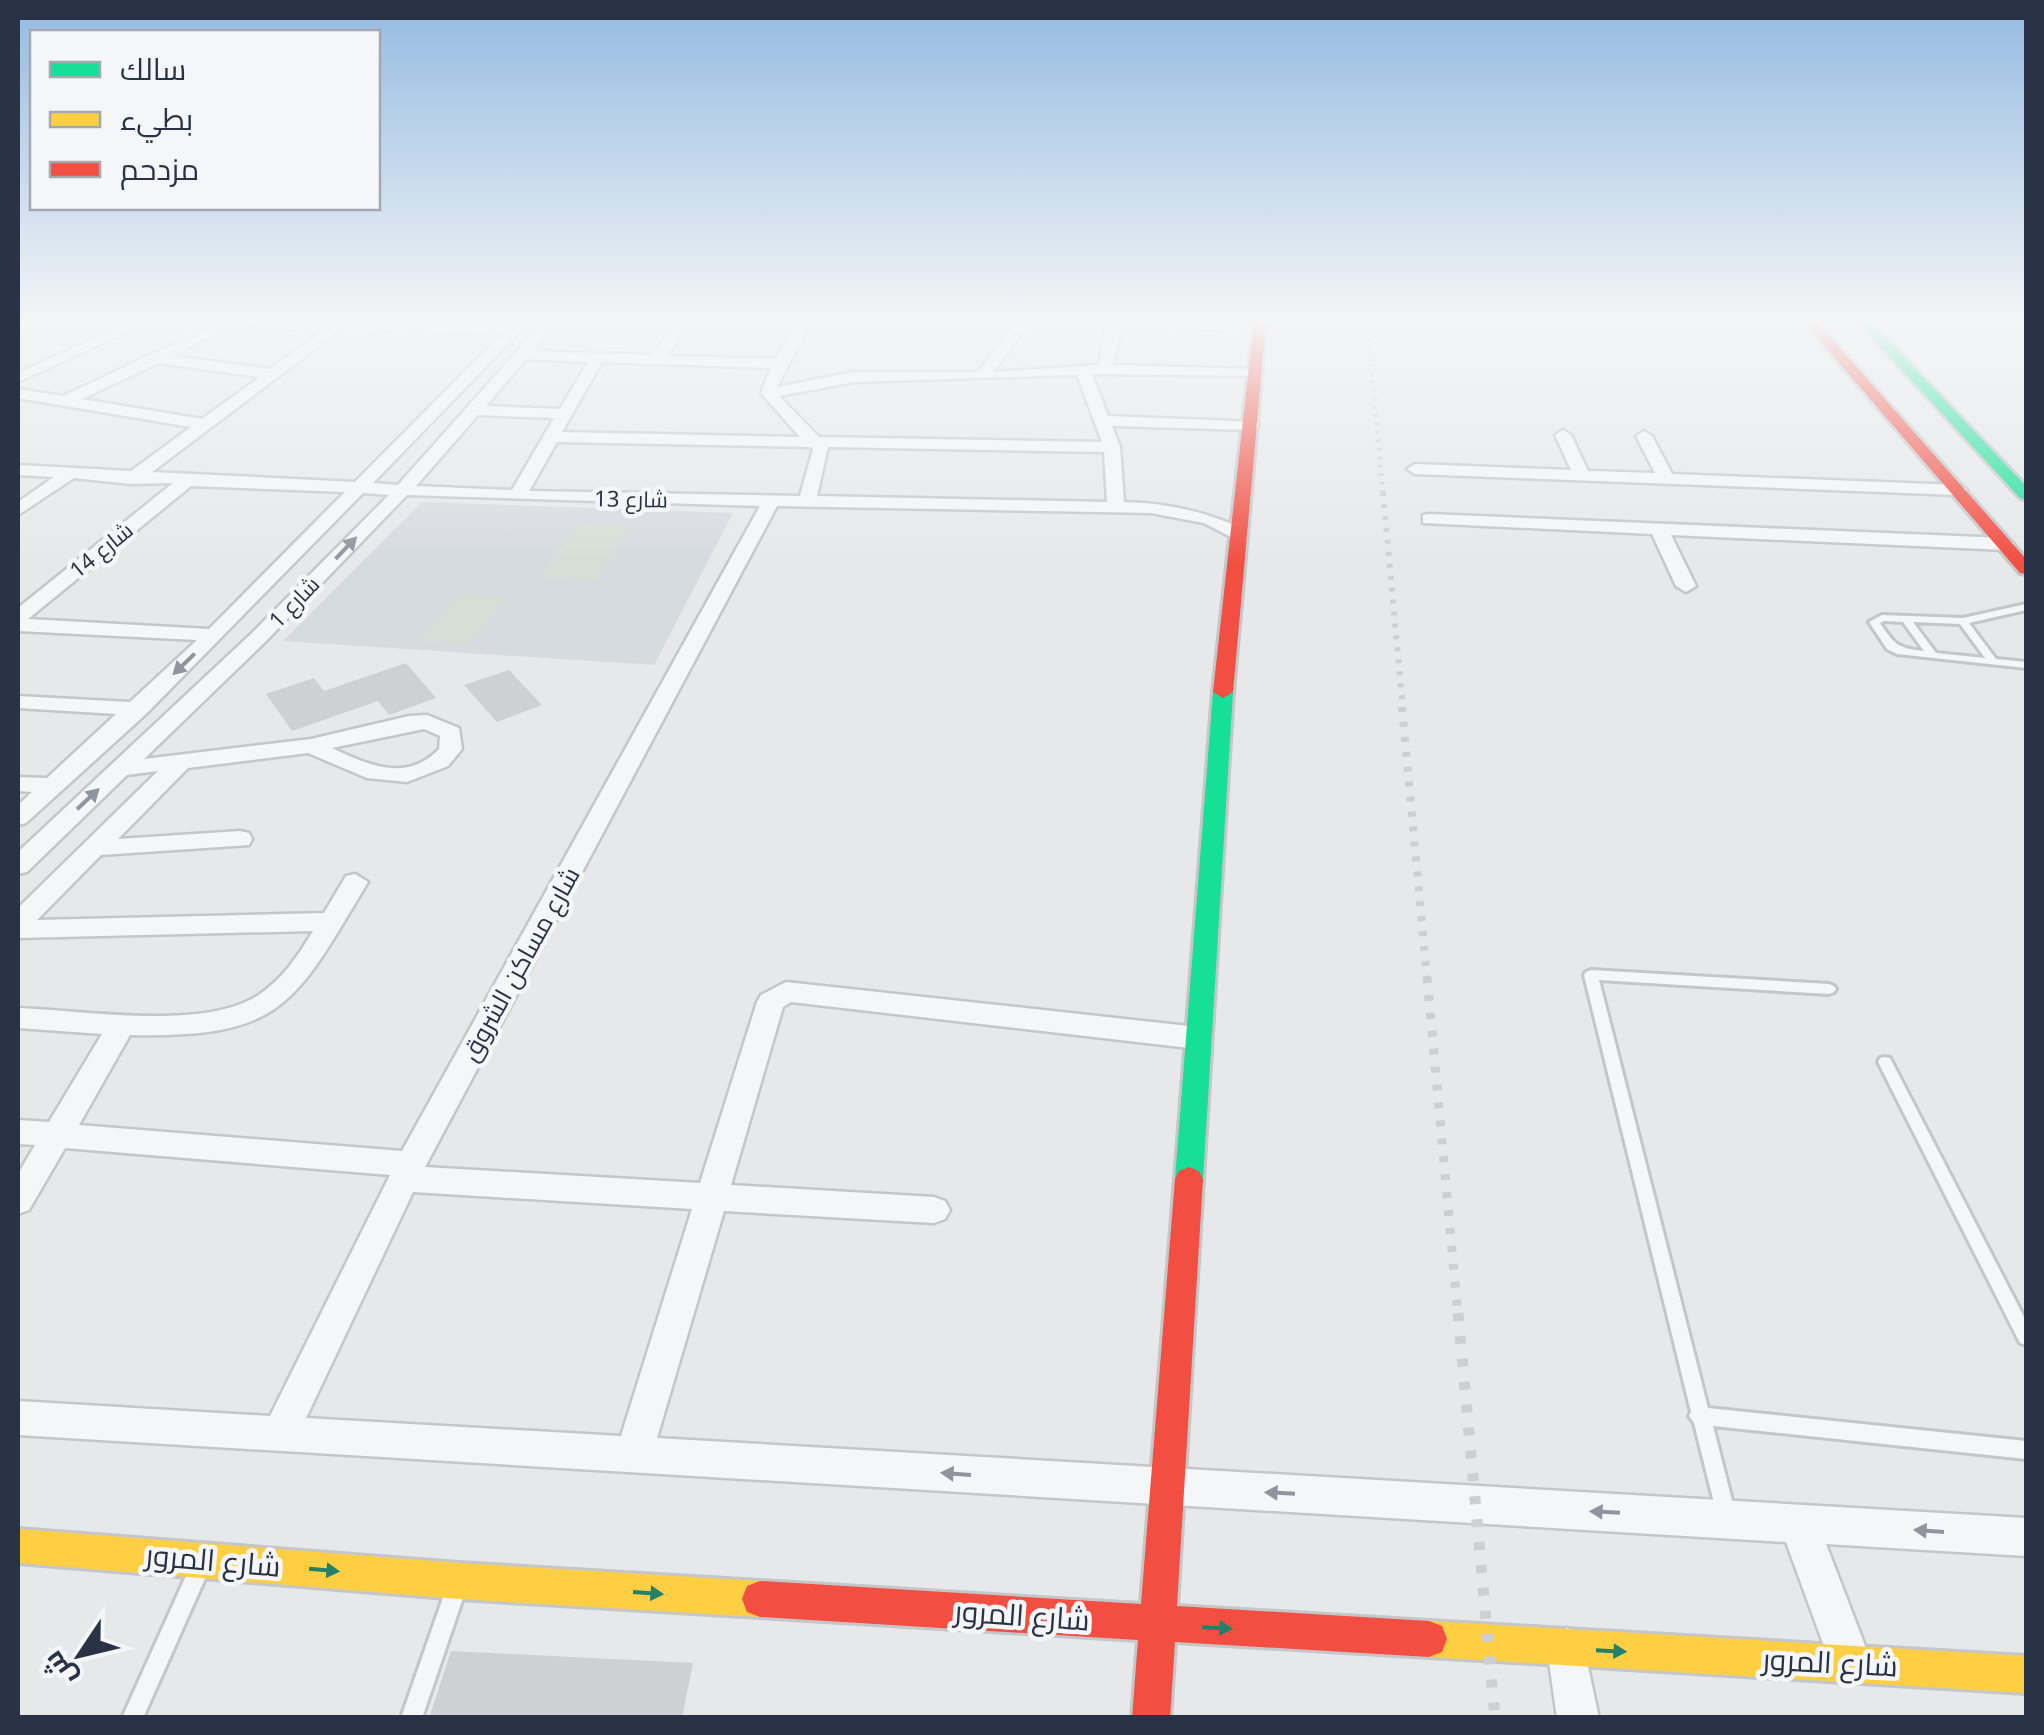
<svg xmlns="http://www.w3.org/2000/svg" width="2044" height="1735" font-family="'Noto Sans',Cairo,sans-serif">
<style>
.built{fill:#d6dbe0}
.green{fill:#d6dfd5}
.building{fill:#ced0d3}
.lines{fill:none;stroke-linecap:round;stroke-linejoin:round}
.lane-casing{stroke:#c4c6c8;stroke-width:6}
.street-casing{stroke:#c4c6c8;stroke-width:5}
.fast-casing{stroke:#c4c6c8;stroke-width:6}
.slow-casing{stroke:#c4c6c8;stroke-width:6}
.jam-casing{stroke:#c4c6c8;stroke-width:6}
.lane{fill:#f5f6f7;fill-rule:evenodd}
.street{fill:#f5f6f7;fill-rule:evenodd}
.fast{fill:#16e098;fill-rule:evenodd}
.slow{fill:#ffcf43;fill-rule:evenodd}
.jam{fill:#f24e42;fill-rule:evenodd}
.rail-far4{stroke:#cecfd2;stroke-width:5;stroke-dasharray:2.5 6;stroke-linecap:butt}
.rail-far3{stroke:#cecfd2;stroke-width:6;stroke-dasharray:4 8;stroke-linecap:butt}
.rail-far2{stroke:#cecfd2;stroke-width:8;stroke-dasharray:5 10;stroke-linecap:butt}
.rail-far1{stroke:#cecfd2;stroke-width:9;stroke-dasharray:6 12;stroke-linecap:butt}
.rail{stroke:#cecfd2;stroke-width:11;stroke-dasharray:8 15;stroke-linecap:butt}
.oneway{fill:#90949e}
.oneway2{fill:#21816b}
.labels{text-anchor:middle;stroke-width:9;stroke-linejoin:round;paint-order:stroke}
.far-street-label{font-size:22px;fill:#2a3346;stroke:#f4f6f9}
.street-label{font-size:25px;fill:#2a3346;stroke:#f4f6f9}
.near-street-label{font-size:30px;fill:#2a3346;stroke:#f4f6f9}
</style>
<rect width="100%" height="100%" fill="#e6e8ea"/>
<!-- built -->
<polygon class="built" points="422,502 733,513 654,665 283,641"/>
<!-- green -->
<g class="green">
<polygon points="577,525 629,527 596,580 541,577"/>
<polygon points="460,594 506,597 470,645 421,641"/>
</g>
<!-- building -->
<g class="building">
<polygon points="406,663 436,698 389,715 378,701 292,731 266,694 314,678 324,691"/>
<polygon points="509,670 542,705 497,722 464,685"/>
<polygon points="451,1651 693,1663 682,1718 429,1718"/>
</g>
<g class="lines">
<defs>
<g id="lane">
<path d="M2026 604V610L1969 623 1996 659 2026 662V668L1897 654 1887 649 1869 622 1882 615 1963 618ZM1884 621 1903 622 1924 651C1897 648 1895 645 1880 623ZM1913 622 1960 624 1985 658 1936 653Z"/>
<polygon points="1591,970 1829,984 1834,986 1836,989 1834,992 1829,994 1599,980 1708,1408 2026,1441 2026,1459 1713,1426 1736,1516 1733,1523 1726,1526 1719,1523 1694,1423 1689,1416 1691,1412 1584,975 1586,972"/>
<polygon points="1885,1057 1890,1058 1892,1062 2026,1321 2026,1345 2020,1343 1878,1062 1880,1058"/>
<polygon points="197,1564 204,1567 207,1574 143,1718 122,1718 190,1567"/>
<polygon points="455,1582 462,1585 465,1592 422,1718 401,1718 445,1592 448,1585"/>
</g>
<g id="street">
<polygon points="34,321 53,321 18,336 18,327"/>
<polygon points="133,321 151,321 18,382 18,373"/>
<path d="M223 321H241L172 356 270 369 320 333 250 325 243 321 359 329 377 321 510 327 515 321H530L373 483 398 485 544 321H559L533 351 652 355 677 321H691L667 356 776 359 798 321H812L777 387 854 372H978L1018 321H1032L993 372 1099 365 1107 321 1259 324 1266 328 1259 332 1122 326 1113 365 1256 369 1263 373 1261 376 1092 374 1108 416 1258 422V428L1252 430 1112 426 1120 447 1124 502C1168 503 1208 512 1247 531V539H1235L1204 523 1151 513 777 506 425 1167 700 1183 757 1002 761 995 786 982 1198 1027 1208 1030 1212 1038 1208 1046 1198 1049 791 1002 783 1007 731 1185 934 1197 945 1201 950 1210 945 1219 934 1223 724 1211 657 1438 2026 1518V1556L1826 1544 1872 1664 1866 1679 1851 1685 1836 1679 1786 1542 18 1435V1401L270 1416 390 1175 65 1148 29 1210 18 1214V1174L35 1145 18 1144V1120L49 1122 102 1034 18 1028V1008C82 1010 201 1031 257 996 282 980 298 956 313 931L18 938V908L158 771 127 775 27 872 18 874V852L252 633 389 495 363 493 146 714 26 823 18 825V805L32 792 18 791V777L47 778 116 714 18 708V696L130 702 197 640 18 631V608L173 483 131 484 74 478 18 515V502L54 477 18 475V465L131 471 191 427 18 398V389L63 396ZM381 330 501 335 355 482 152 472 335 334 361 337ZM526 359 588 362 560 409 486 406ZM602 362 771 368 761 393 800 437 562 432ZM158 363 260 377 202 419 82 399ZM1077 375 1102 442 819 437 779 396 854 382ZM478 415 554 418 512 490 416 486ZM557 442 810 447 813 449 800 496 529 491ZM828 447 1104 452 1107 502 817 496ZM191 486 345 492 209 629 28 619ZM407 495 760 506 402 1151 79 1125 130 1035C285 1038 294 1004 368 882L355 874 346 876 324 913 37 920 101 855 249 845 252 839 249 833 240 831 118 839 188 768 308 753 367 778 407 782 448 766 462 749 459 728 427 715 409 716 311 739 144 759 266 641ZM424 729 440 736 439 749C407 783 368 765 332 748ZM413 1192 692 1209 621 1436 306 1418Z"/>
<polygon points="1563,430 1571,435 1588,471 1655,473 1636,436 1644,431 1652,436 1672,474 1958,485 1967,490 1958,495 1415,474 1407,469 1415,464 1571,470 1555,435"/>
<polygon points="1429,514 2005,538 2014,544 2005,550 1671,535 1696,586 1686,592 1676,586 1652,534 1423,523 1423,515"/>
<polygon points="1567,1628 1581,1634 1599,1718 1557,1718 1547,1648 1553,1634"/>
</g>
<g id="fast">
<polygon points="1857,321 1870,321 2026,486 2026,500 2020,498"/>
<polygon points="1223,686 1233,692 1203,1179 1199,1187 1189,1191 1179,1187 1175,1179 1213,692"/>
</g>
<g id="slow">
<polygon points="18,1529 459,1563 760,1581 773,1586 778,1599 773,1612 760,1617 459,1599 18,1563"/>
<polygon points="1429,1621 2026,1656 2026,1693 1429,1657 1416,1652 1411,1639 1416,1626"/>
</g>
<g id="jam">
<polygon points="1254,321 1266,321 1233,692 1223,698 1213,692"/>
<polygon points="1803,321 1816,321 2026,559 2026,574 2020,573"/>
<polygon points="1189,1167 1199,1171 1203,1179 1177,1606 1429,1621 1442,1626 1447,1639 1442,1652 1429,1657 1175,1642 1170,1718 1132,1718 1138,1640 760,1617 747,1612 742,1599 747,1586 760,1581 1141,1604 1175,1179 1179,1171"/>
</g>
</defs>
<!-- lane casing -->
<use href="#lane" class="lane-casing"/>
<!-- street casing -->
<use href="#street" class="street-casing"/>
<!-- fast casing -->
<use href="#fast" class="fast-casing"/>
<!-- slow casing -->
<use href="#slow" class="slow-casing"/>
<!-- jam casing -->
<use href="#jam" class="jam-casing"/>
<!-- lane -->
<use href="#lane" class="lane"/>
<!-- street -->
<use href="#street" class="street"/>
<!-- fast -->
<use href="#fast" class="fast"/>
<!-- slow -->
<use href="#slow" class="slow"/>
<!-- jam -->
<use href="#jam" class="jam"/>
<!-- rail-far4 -->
<polyline class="rail-far4" points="1367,321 1383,494"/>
<!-- rail-far3 -->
<polyline class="rail-far3" points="1383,492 1403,710"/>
<!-- rail-far2 -->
<polyline class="rail-far2" points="1402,707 1427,979"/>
<!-- rail-far1 -->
<polyline class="rail-far1" points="1427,977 1458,1316"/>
<!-- rail -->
<polyline class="rail" points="1458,1313 1495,1718"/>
</g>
<!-- one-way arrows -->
<defs><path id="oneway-solid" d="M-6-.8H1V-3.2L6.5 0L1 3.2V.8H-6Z" transform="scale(2.5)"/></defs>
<g class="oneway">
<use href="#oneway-solid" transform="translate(346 548) rotate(-46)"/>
<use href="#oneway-solid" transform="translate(184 664) rotate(136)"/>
<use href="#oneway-solid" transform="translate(88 799) rotate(-43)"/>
<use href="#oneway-solid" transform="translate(956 1474) rotate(-176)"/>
<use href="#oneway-solid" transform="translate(1280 1493) rotate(-177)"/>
<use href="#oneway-solid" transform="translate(1605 1512) rotate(-177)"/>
<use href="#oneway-solid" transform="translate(1929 1531) rotate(-176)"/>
</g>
<g class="oneway2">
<use href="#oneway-solid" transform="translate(324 1570) rotate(5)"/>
<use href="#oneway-solid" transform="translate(648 1593) rotate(4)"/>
<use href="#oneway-solid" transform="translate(1217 1628) rotate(3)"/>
<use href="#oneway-solid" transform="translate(1611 1651) rotate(3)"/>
</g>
<!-- sky -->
<linearGradient id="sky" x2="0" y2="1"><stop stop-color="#93bae1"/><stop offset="0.57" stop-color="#f4f5f6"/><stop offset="1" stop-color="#f4f5f6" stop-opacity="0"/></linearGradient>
<rect width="2044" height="564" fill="url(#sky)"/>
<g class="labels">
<!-- far-street labels -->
<g class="far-street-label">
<text transform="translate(631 499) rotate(1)" y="8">شارع 13</text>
<text transform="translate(101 550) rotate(-39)" y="8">شارع 14</text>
<text transform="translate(294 602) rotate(-46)" y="8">شارع 1</text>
</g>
<!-- street labels -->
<g class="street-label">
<text transform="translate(520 964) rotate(-61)" y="9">شارع مساكن الشروق</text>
</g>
<!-- near-street labels -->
<g class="near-street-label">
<text transform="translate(213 1561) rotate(5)" y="10">شارع المرور</text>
<text transform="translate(1022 1616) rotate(4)" y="10">شارع المرور</text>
<text transform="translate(1830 1663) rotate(3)" y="10">شارع المرور</text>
</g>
</g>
<!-- border -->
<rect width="2044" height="1735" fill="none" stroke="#2a3346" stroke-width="40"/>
<!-- legend -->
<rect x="30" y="30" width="350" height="180" fill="#f4f6f9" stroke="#a3a8b1" stroke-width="2.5"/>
<rect x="50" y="62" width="50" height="15" fill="#16e098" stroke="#a3a8b1" stroke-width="2.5"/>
<text x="120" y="80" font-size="30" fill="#2a3346">سالك</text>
<rect x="50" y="112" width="50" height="15" fill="#ffcf43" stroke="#a3a8b1" stroke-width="2.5"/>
<text x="120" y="130" font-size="30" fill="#2a3346">بطيء</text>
<rect x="50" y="162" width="50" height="15" fill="#f24e42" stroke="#a3a8b1" stroke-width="2.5"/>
<text x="120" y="180" font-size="30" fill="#2a3346">مزدحم</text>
<!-- north arrow -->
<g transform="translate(80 1655) rotate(235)" stroke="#f4f6f9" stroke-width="8" paint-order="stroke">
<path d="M0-8L18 38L0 25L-18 38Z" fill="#2a3346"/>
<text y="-15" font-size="28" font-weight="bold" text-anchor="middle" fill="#2a3346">ش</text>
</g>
</svg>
